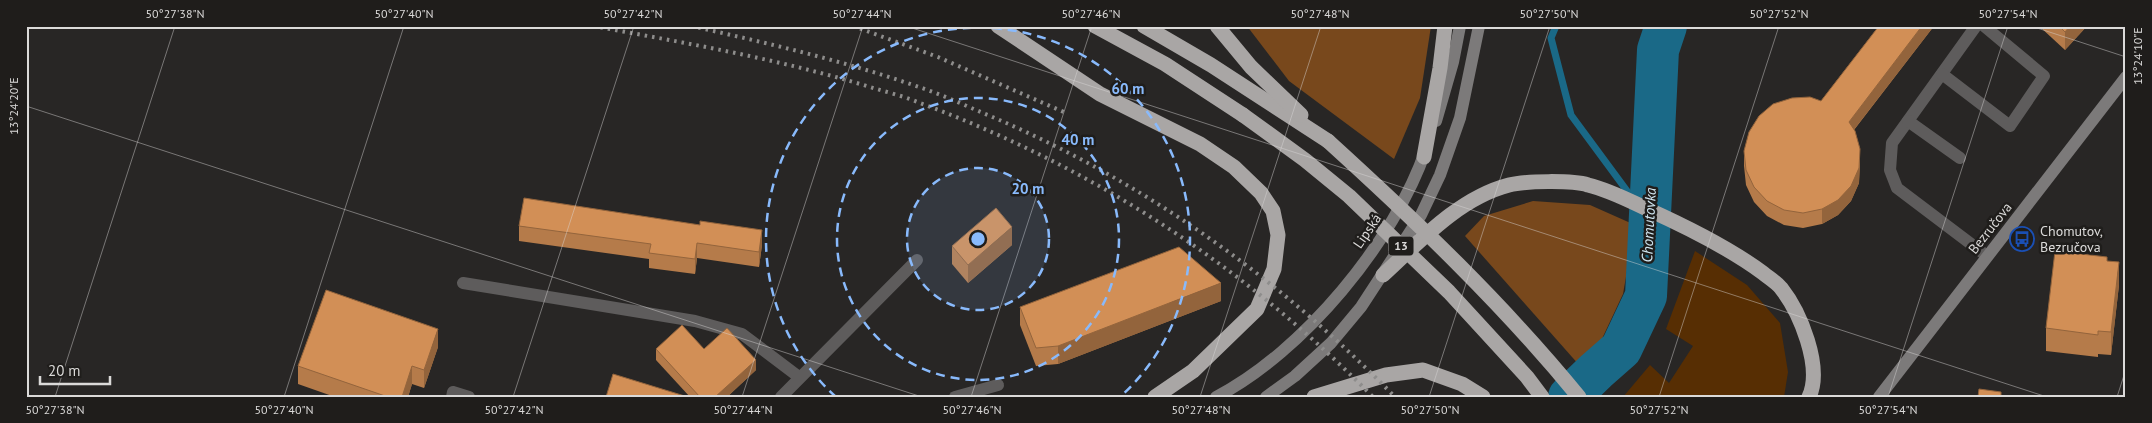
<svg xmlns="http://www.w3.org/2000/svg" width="2152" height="423" font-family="'PT Sans',sans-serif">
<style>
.green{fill:#572e03}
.forest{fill:#78481c}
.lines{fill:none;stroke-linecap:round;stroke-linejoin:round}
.stream{stroke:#1a6987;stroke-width:7}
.river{stroke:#1a6987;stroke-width:42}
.lane{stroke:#5e5c5c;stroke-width:12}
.secondary{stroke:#7c7a7a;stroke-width:12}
.highway{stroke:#a9a6a5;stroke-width:15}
.rail{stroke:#8e8d8c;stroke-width:4;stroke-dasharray:2.5 5;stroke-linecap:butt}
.highway-bridge{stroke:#a9a6a5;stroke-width:15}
.wall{fill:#b57b4a}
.shaded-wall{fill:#93643c}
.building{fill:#d28f56;stroke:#93643c}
.ticks{fill:none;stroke:#dbdad9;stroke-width:1;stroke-opacity:0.45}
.ring{fill:none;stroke:#89bafc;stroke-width:2.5;stroke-dasharray:9 6}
.labels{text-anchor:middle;stroke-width:5;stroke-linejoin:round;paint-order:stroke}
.shield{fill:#1f1d1b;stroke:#a3a1a0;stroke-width:1}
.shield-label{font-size:12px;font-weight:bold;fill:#dbdad9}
.street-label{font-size:14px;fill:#dbdad9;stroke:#1f1d1b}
.poi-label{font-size:14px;fill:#dbdad9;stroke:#1f1d1b;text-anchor:start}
.water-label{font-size:15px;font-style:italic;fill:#d1e7f2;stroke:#1f1d1b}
.centre{fill:#89bafc;stroke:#1f1d1b;stroke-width:2.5}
.ring-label{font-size:15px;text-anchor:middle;font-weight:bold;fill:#89bafc;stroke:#1f1d1b;stroke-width:5;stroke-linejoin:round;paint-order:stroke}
.neatline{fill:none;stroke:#dbdad9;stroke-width:2}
.ticks-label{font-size:12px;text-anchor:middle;fill:#dbdad9}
</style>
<rect width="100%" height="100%" fill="#282625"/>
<!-- green -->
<polygon class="green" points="1695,251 1747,285 1780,323 1788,372 1784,397 1623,397 1650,365 1669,383 1693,346 1666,329"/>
<!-- forest -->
<g class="forest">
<polygon points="1247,26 1431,26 1420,98 1394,159 1289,81"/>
<polygon points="1533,201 1590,205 1635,225 1623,294 1600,343 1580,366 1465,236 1484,216"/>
</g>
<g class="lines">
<!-- stream -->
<g class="stream">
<polyline points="1556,26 1551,38 1571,115 1633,199"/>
<polyline points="1643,212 1650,221"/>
</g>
<!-- river -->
<polyline class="river" points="1569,397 1596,371 1621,349 1646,296 1658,50 1666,26"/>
<!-- lane -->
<g class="lane">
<polyline points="1976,26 1892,143 1890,170 1897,188 1987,256"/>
<polyline points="1942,74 2010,126 2044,76 1984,26"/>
<polyline points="1908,121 1960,158"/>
<polyline points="463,283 695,321 742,334 799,377"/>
<polyline points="452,397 453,392 469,397"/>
<polyline points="781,397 917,260"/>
<polyline points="955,397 998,385"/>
</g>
<!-- secondary -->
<g class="secondary">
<polyline points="1436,121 1453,62 1460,26"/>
<path d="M1216 397C1303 352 1395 241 1426 149"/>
<polyline points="1266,397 1295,376 1331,343 1361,307 1421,215 1440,175 1460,118 1479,26"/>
<polyline points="1879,397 2126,77"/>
</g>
<!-- highway -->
<g class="highway">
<polyline points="998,26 1100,94 1200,144 1234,167 1261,193 1273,211 1278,235 1274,269 1257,309 1193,371 1155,397"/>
<polyline points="1095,26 1165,64 1243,115"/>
<polyline points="1144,26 1211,65 1328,141"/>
<polyline points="1217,26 1251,67 1301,115"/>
<polyline points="1424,157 1440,68 1445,26"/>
<path d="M1383 275C1420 241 1459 198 1509 185 1525 181 1572 180 1588 185 1609 190 1628 200 1647 209 1687 227 1728 247 1763 273 1769 278 1776 282 1781 288 1800 312 1823 367 1809 397"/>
<polyline points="1314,397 1386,375 1423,370 1462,384 1483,397"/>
</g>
<!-- rail -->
<g class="rail">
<path d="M593 26C686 43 779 59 870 87 886 92 904 96 920 103 1093 167 1244 266 1373 397"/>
<path d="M691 26C768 43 844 61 919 87 940 94 962 104 983 113 1139 178 1277 276 1395 397"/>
<polyline points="853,26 938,57 1066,113"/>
</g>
<!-- highway-bridge -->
<g class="highway-bridge">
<polyline points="1243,115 1305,160 1349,196 1449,292 1527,377 1542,397"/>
<path d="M1328 141C1416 221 1503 304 1579 397"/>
</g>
</g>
<!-- wall -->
<g class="wall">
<polygon points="1879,26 1934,26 1854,130 1860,164 1859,183 1851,201 1838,215 1822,224 1803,228 1784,225 1767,216 1754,202 1746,185 1744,166 1744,151 1821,101"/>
<polygon points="2039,26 2087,26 2065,50"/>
<polygon points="519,226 762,245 759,267 697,258 695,274 649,268 649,259 519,241"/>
<polygon points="1012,245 968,283 952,264 952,246"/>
<polygon points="2107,261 2119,285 2111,355 2098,354 2098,357 2046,351 2046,328"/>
<polygon points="1221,301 1058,364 1036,366 1020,325 1020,307"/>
<polygon points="438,347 424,388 412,384 408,397 335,397 298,384 298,366"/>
<polygon points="656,349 704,349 756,370 727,397 690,397 656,360"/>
</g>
<!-- shaded-wall -->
<g class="shaded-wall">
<polygon points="1922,26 1934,26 1849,136 1849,122"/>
<polygon points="2070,26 2087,26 2065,50 2065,32"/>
<polygon points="1860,149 1859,183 1851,201 1838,215 1822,224 1822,209"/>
<polygon points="1012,227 1012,245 968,283 968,265"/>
<polygon points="762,230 762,245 759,267 759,252"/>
<polygon points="697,243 697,258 695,274 695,259"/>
<polygon points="2119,262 2119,285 2111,355 2111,332"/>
<polygon points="1221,283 1221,301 1058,364 1058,346"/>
<polygon points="438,329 438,347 424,388 424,370"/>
<polygon points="756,360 756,370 727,397 715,397"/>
<polygon points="412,366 412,384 408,397 402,397"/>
</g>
<!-- building -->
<g class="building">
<polygon points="1879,26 1922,26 1849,122 1855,131 1860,149 1859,168 1851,186 1838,200 1822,209 1803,213 1784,210 1767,201 1754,187 1746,170 1744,151 1749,132 1759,116 1773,104 1792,98 1810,97 1821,101"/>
<polygon points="2059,26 2070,26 2065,32"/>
<polygon points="524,198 700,225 700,221 762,230 759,252 697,243 695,259 649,253 651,244 519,226"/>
<polygon points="996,208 1012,227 968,265 952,246"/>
<polygon points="1179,247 1221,283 1058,346 1036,348 1020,307"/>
<polygon points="2055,251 2107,257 2107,261 2119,262 2111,332 2098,331 2098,335 2046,328"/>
<polygon points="326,290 438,329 424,370 412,366 402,397 388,397 298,366"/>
<polygon points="682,325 704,349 727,328 756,360 715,397 700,397 656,349"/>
<polygon points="613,374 688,397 606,397"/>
<polygon points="1979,389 2001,392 2001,397 1978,397"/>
</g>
<!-- ticks -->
<path class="ticks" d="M906 26 2047 397M2031 26 2126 57M26 106 922 397M55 397 175 26M284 397 404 26M513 397 634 26M742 397 863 26M971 397 1092 26M1200 397 1321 26M1429 397 1550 26M1659 397 1779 26M1888 397 2008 26M2117 397 2126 369"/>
<!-- distance rings -->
<circle cx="978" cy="239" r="71" fill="#89bafc" fill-opacity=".12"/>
<g class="ring">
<circle cx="978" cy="239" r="71"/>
<circle cx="978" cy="239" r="141"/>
<path d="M836 397A212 212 0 1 1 1120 397"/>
</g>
<!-- icons -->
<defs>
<symbol id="bus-ring" viewBox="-11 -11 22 22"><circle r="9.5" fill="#1f1d1b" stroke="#1a4fb4" stroke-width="1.5"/><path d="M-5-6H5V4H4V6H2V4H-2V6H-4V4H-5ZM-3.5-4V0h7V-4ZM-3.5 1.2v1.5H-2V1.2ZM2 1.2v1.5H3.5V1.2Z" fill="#1a4fb4"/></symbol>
</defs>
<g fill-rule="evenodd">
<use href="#bus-ring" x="2008" y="225" width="28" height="28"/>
</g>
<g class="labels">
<!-- shield labels -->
<rect class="shield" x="1388.5" y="236.5" width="25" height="19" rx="4"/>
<g class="shield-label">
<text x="1401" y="250">13</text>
</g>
<!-- street labels -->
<g class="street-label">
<text transform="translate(1990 228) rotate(-52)" y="5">Bezručova</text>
<text transform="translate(1367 231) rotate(-56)" y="5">Lipská</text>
</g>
<!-- poi labels -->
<g class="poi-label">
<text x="2040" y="236">Chomutov,<tspan x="2040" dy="16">Bezručova</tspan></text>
</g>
<!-- water labels -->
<g class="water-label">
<text transform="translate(1649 225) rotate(-87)" y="5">Chomutovka</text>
</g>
</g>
<circle cx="978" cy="239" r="8" class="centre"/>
<g class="ring-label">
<text x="1128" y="94">60 m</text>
<text x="1078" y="145">40 m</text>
<text x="1028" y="194">20 m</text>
</g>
<!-- border -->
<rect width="2152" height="423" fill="none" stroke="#1f1d1b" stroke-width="55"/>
<!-- scale -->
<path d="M40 376v8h70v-8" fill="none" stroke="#dbdad9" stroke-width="2.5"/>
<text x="48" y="376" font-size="15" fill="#dbdad9" stroke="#1f1d1b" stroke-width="4" paint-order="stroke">20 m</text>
<rect x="28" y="28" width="2096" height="368" class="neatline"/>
<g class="ticks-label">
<text x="175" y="18">50°27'38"N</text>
<text x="404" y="18">50°27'40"N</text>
<text x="633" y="18">50°27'42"N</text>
<text x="862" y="18">50°27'44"N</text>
<text x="1091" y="18">50°27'46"N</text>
<text x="1320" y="18">50°27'48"N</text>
<text x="1549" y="18">50°27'50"N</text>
<text x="1779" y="18">50°27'52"N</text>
<text x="2008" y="18">50°27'54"N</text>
<text transform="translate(2138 56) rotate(-90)" y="4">13°24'10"E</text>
<text transform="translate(14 106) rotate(-90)" y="4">13°24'20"E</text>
<text x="55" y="414">50°27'38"N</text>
<text x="284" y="414">50°27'40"N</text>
<text x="514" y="414">50°27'42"N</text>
<text x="743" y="414">50°27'44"N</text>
<text x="972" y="414">50°27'46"N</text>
<text x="1201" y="414">50°27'48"N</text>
<text x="1430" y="414">50°27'50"N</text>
<text x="1659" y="414">50°27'52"N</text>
<text x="1888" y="414">50°27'54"N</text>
</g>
</svg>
